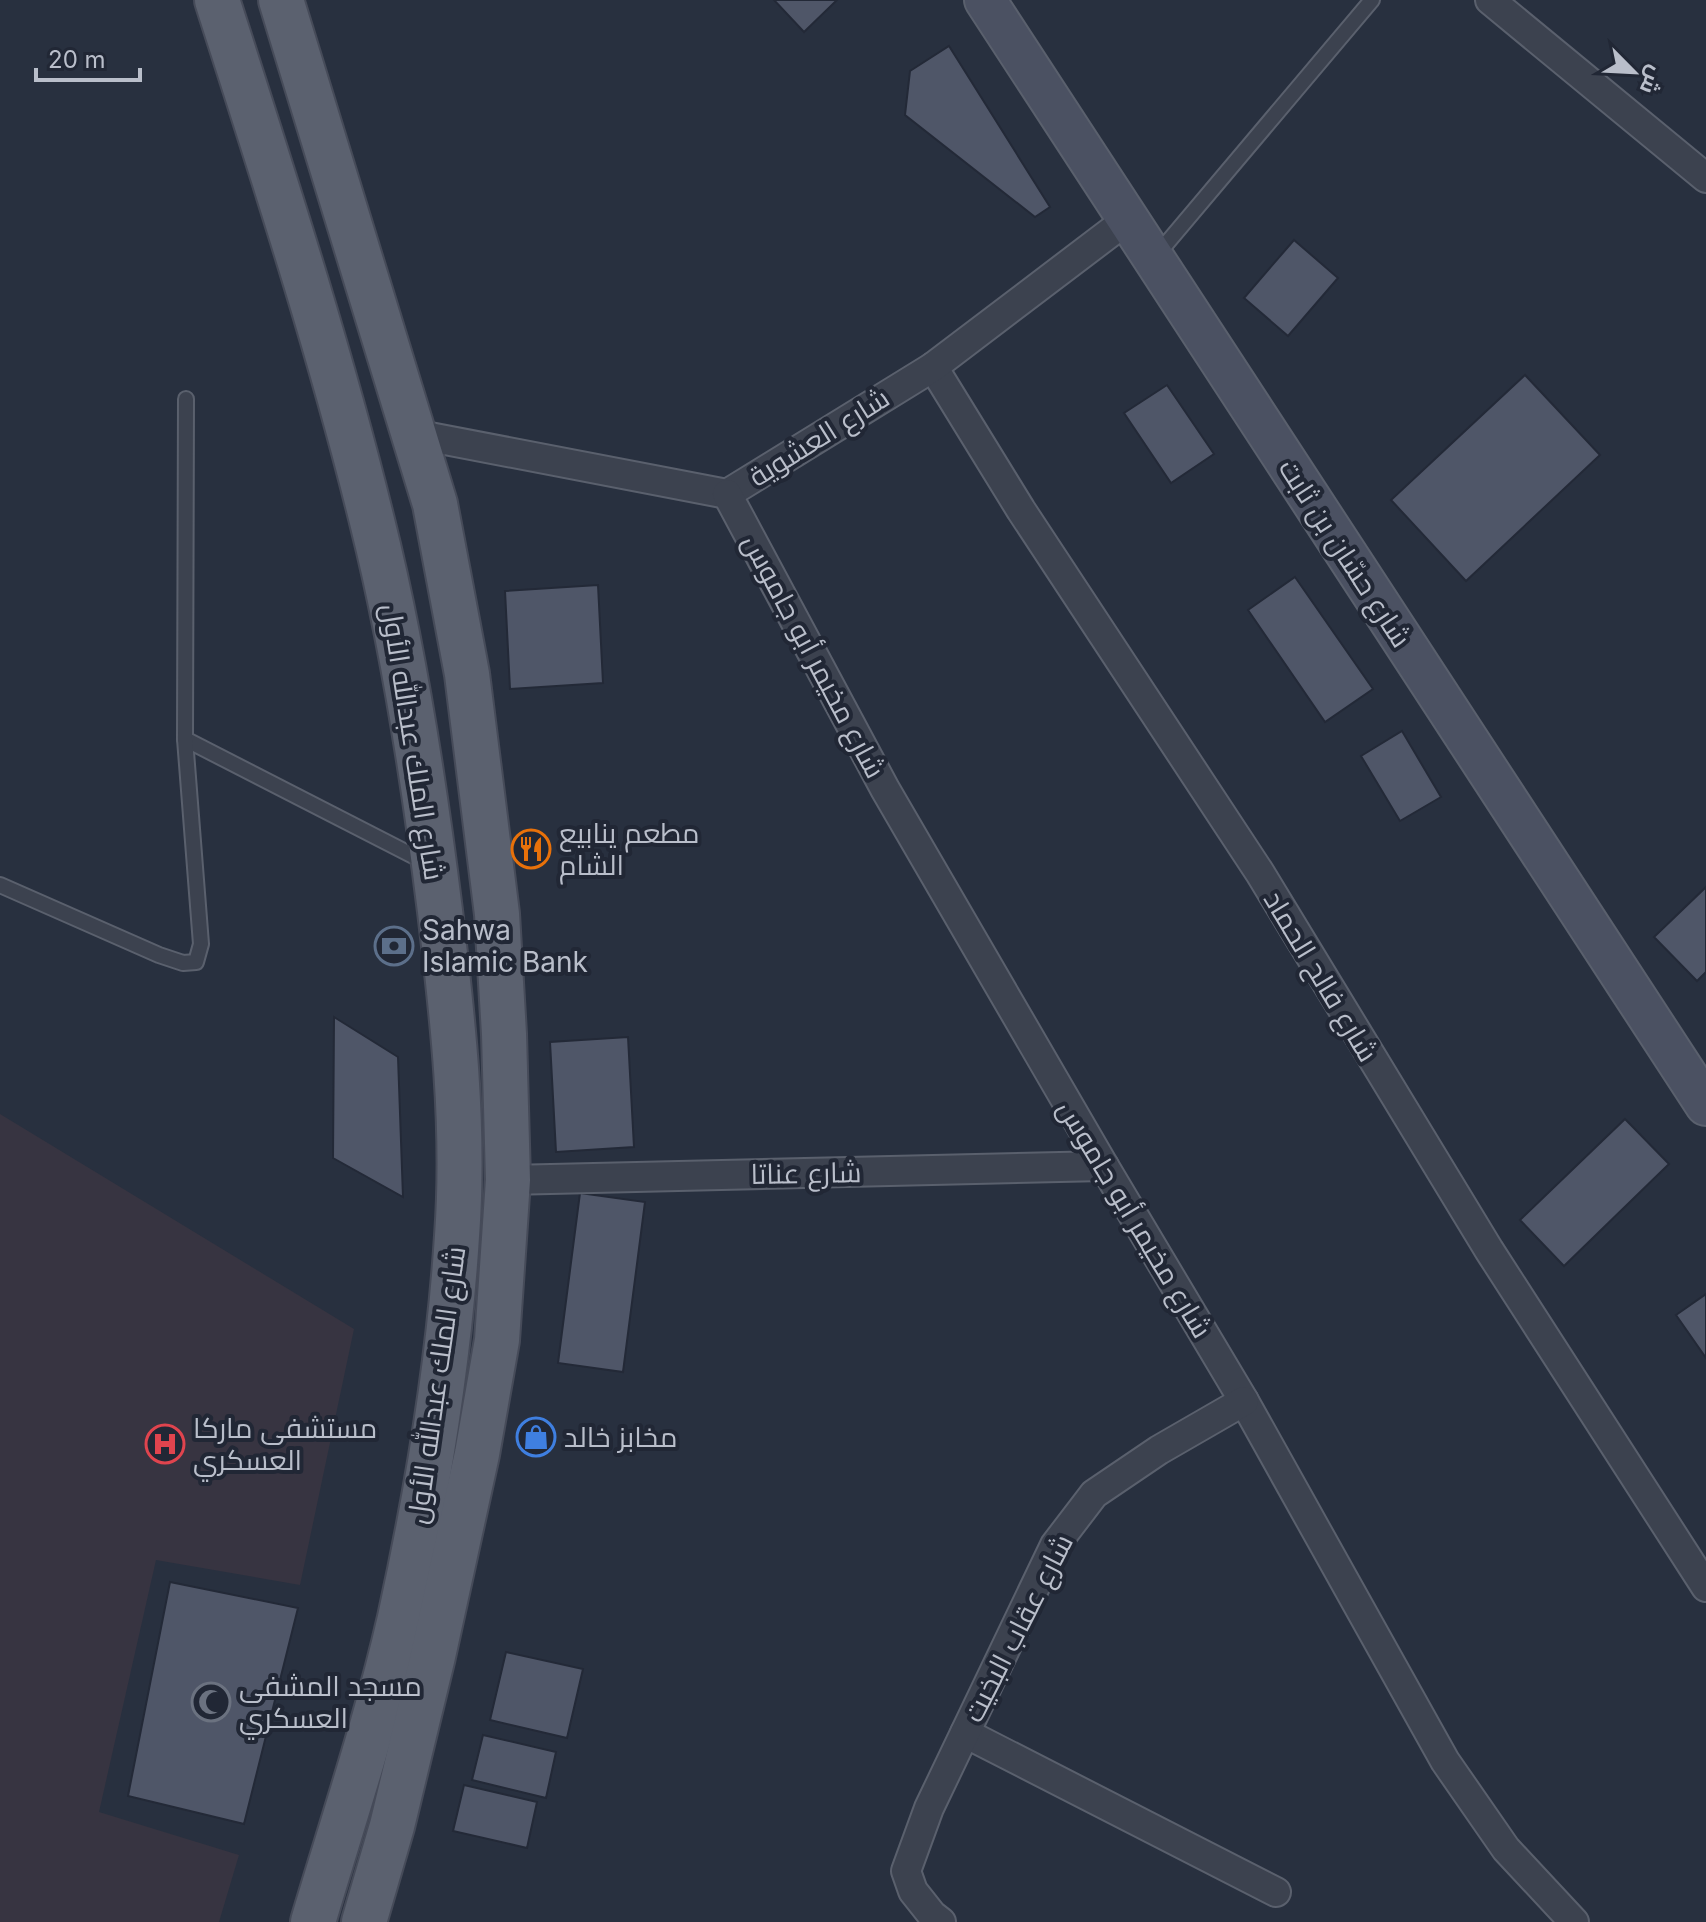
<svg xmlns="http://www.w3.org/2000/svg" width="1706" height="1922" font-family="Inter,Cairo,sans-serif">
<style>
.medical{fill:#373441}
.building{fill:#4f5668;stroke:#232937;stroke-width:2}
.lines{fill:none;stroke-linecap:round;stroke-linejoin:round}
.lane-casing{stroke:#5a606d;stroke-width:18}
.street-casing{stroke:#5a606d;stroke-width:32}
.secondary-casing{stroke:#5a606d;stroke-width:44}
.primary-casing{stroke:#464b59;stroke-width:48}
.lane{stroke:#3c424f;stroke-width:14}
.street{stroke:#3c424f;stroke-width:28}
.secondary{stroke:#4b5162;stroke-width:40}
.primary{stroke:#5b616f;stroke-width:44}
.labels{text-anchor:middle;stroke-width:8;stroke-linejoin:round;paint-order:stroke}
.street-label{font-size:28px;fill:#b9beca;stroke:#212735}
.poi-label{font-size:28px;fill:#b9beca;stroke:#212735;text-anchor:start}
</style>
<rect width="100%" height="100%" fill="#28303f"/>
<!-- medical -->
<polygon class="medical" points="0,1114 354,1329 300,1585 156,1560 99,1812 239,1855 219,1922 0,1922"/>
<!-- building -->
<g class="building">
<polygon points="774,0 837,0 804,32"/>
<polygon points="949,46 1050,207 1035,217 905,115 910,71"/>
<polygon points="1294,240 1338,278 1288,336 1244,298"/>
<polygon points="1525,375 1600,455 1466,581 1391,500"/>
<polygon points="1167,385 1214,454 1171,483 1124,413"/>
<polygon points="1295,577 1373,689 1325,722 1248,610"/>
<polygon points="598,585 603,683 510,689 505,591"/>
<polygon points="1402,731 1441,797 1400,821 1361,756"/>
<polygon points="1706,887 1706,972 1697,981 1654,937"/>
<polygon points="334,1017 398,1057 403,1197 333,1158"/>
<polygon points="628,1037 634,1147 556,1152 550,1042"/>
<polygon points="1625,1119 1669,1164 1564,1266 1520,1220"/>
<polygon points="580,1193 645,1202 623,1372 558,1363"/>
<polygon points="1706,1294 1706,1358 1676,1315"/>
<polygon points="170,1582 298,1608 244,1824 128,1796"/>
<polygon points="506,1652 583,1669 567,1738 490,1720"/>
<polygon points="483,1735 556,1752 546,1798 472,1780"/>
<polygon points="464,1785 537,1802 527,1848 453,1831"/>
</g>
<g class="lines">
<defs>
<g id="lane">
<polyline points="1156,256 1372,0"/>
<polyline points="185,739 427,863"/>
<polyline points="0,885 159,955 183,963 196,962 201,944 185,739 186,399"/>
</g>
<g id="street">
<polyline points="1490,0 1706,178"/>
<polyline points="933,367 1021,510 1260,873 1489,1250 1706,1587"/>
<polyline points="414,434 727,494 933,367 1128,219"/>
<polyline points="727,494 885,789 1104,1166 1244,1401 1445,1761 1506,1849 1574,1922"/>
<polyline points="508,1180 1104,1166"/>
<polyline points="965,1733 1276,1892"/>
<polyline points="941,1922 932,1915 913,1891 906,1871 929,1808 1055,1545 1094,1494 1159,1450 1244,1401"/>
</g>
<polyline id="secondary" points="985,0 1706,1105"/>
<g id="primary">
<path d="M217 0C272 172 329 346 372 521 404 649 424 781 440 911 453 1020 465 1127 457 1236 449 1362 427 1494 400 1618 377 1720 343 1821 313 1922"/>
<polyline points="281,0 435,504 467,674 497,914 504,1034 508,1180 497,1340 477,1454 433,1656 392,1826 364,1922"/>
</g>
</defs>
<!-- lane casing -->
<use href="#lane" class="lane-casing"/>
<!-- street casing -->
<use href="#street" class="street-casing"/>
<!-- secondary casing -->
<use href="#secondary" class="secondary-casing"/>
<!-- primary casing -->
<use href="#primary" class="primary-casing"/>
<!-- lane -->
<use href="#lane" class="lane"/>
<!-- street -->
<use href="#street" class="street"/>
<!-- secondary -->
<use href="#secondary" class="secondary"/>
<!-- primary -->
<use href="#primary" class="primary"/>
</g>
<!-- icons -->
<defs>
<symbol id="restaurant-ring" viewBox="-11 -11 22 22"><circle r="9.5" fill="#212735" stroke="#e8710a" stroke-width="1.5"/><path d="M-5-6h1v4h1v-4h1v4h1v-4h1v5L-1.5 .5V6h-2V.5L-5-1ZM5-6V6H3V1.5H1.5Q1.5-4 5-6Z" fill="#e8710a"/></symbol>
<symbol id="bank-ring" viewBox="-11 -11 22 22"><circle r="9.5" fill="#212735" stroke="#5c6f8a" stroke-width="1.5"/><path d="M-6-4H6V4H-6ZM0-2.3a2.3 2.3 0 1 0 0 4.6a2.3 2.3 0 1 0 0-4.6Z" fill="#5c6f8a"/></symbol>
<symbol id="shop-ring" viewBox="-11 -11 22 22"><circle r="9.5" fill="#212735" stroke="#3f7fe0" stroke-width="1.5"/><path d="M-5-2.5h2.3a2.7 3.5 0 0 1 5.4 0H5L5.5 6h-11ZM-1.5-2.5h3a1.5 2.3 0 0 0-3 0Z" fill="#3f7fe0"/></symbol>
<symbol id="hospital-ring" viewBox="-11 -11 22 22"><circle r="9.5" fill="#212735" stroke="#e0444e" stroke-width="1.5"/><path d="M-5-5h3v3.5h4V-5h3V5h-3V1.5h-4V5h-3Z" fill="#e0444e"/></symbol>
<symbol id="mosque-ring" viewBox="-11 -11 22 22"><circle r="9.5" fill="#212735" stroke="#6b7280" stroke-width="1.5"/><path d="M3.5-4.9A6 6 0 1 0 3.5 4.9A5 5 0 1 1 3.5-4.9Z" fill="#6b7280"/></symbol>
</defs>
<g fill-rule="evenodd">
<use href="#restaurant-ring" x="509" y="827" width="44" height="44"/>
<use href="#bank-ring" x="372" y="924" width="44" height="44"/>
<use href="#shop-ring" x="514" y="1415" width="44" height="44"/>
<use href="#hospital-ring" x="143" y="1422" width="44" height="44"/>
<use href="#mosque-ring" x="189" y="1680" width="44" height="44"/>
</g>
<g class="labels">
<!-- street labels -->
<g class="street-label">
<text transform="translate(819 437) rotate(-32)" y="10">شارع العشوية</text>
<text transform="translate(1345 553) rotate(57)" y="10">شارع حسّان بن ثابت</text>
<text transform="translate(814 656) rotate(62)" y="10">شارع مخيمر أبو جاموس</text>
<text transform="translate(413 742) rotate(81)" y="10">شارع الملك عبدالله الأول</text>
<text transform="translate(1321 976) rotate(59)" y="10">شارع فالح الحماد</text>
<text transform="translate(806 1173) rotate(-1)" y="10">شارع عناتا</text>
<text transform="translate(1135 1219) rotate(59)" y="10">شارع مخيمر أبو جاموس</text>
<text transform="translate(436 1385) rotate(-82)" y="10">شارع الملك عبدالله الأول</text>
<text transform="translate(1018 1628) rotate(-63)" y="10">شارع عقاب البخيت</text>
</g>
<!-- poi labels -->
<g class="poi-label">
<text x="559" y="843">مطعم ينابيع<tspan x="559" dy="32">الشام</tspan></text>
<text x="422" y="940">Sahwa<tspan x="422" dy="32">Islamic Bank</tspan></text>
<text x="193" y="1438">مستشفى ماركا<tspan x="193" dy="32">العسكري</tspan></text>
<text x="564" y="1447">مخابز خالد</text>
<text x="239" y="1696">مسجد المشفى<tspan x="239" dy="32">العسكري</tspan></text>
</g>
</g>
<!-- north arrow -->
<g transform="translate(1634 72) rotate(114)" stroke="#212735" stroke-width="6" paint-order="stroke">
<path d="M0-6L14 30L0 20L-14 30Z" fill="#b9beca"/>
<text y="-12" font-size="22" font-weight="bold" text-anchor="middle" fill="#b9beca">ش</text>
</g>
<!-- scale -->
<path d="M36 68v12h104v-12" fill="none" stroke="#b9beca" stroke-width="4"/>
<text x="48" y="68" font-size="24" fill="#b9beca" stroke="#212735" stroke-width="6" paint-order="stroke">20 m</text>
</svg>
